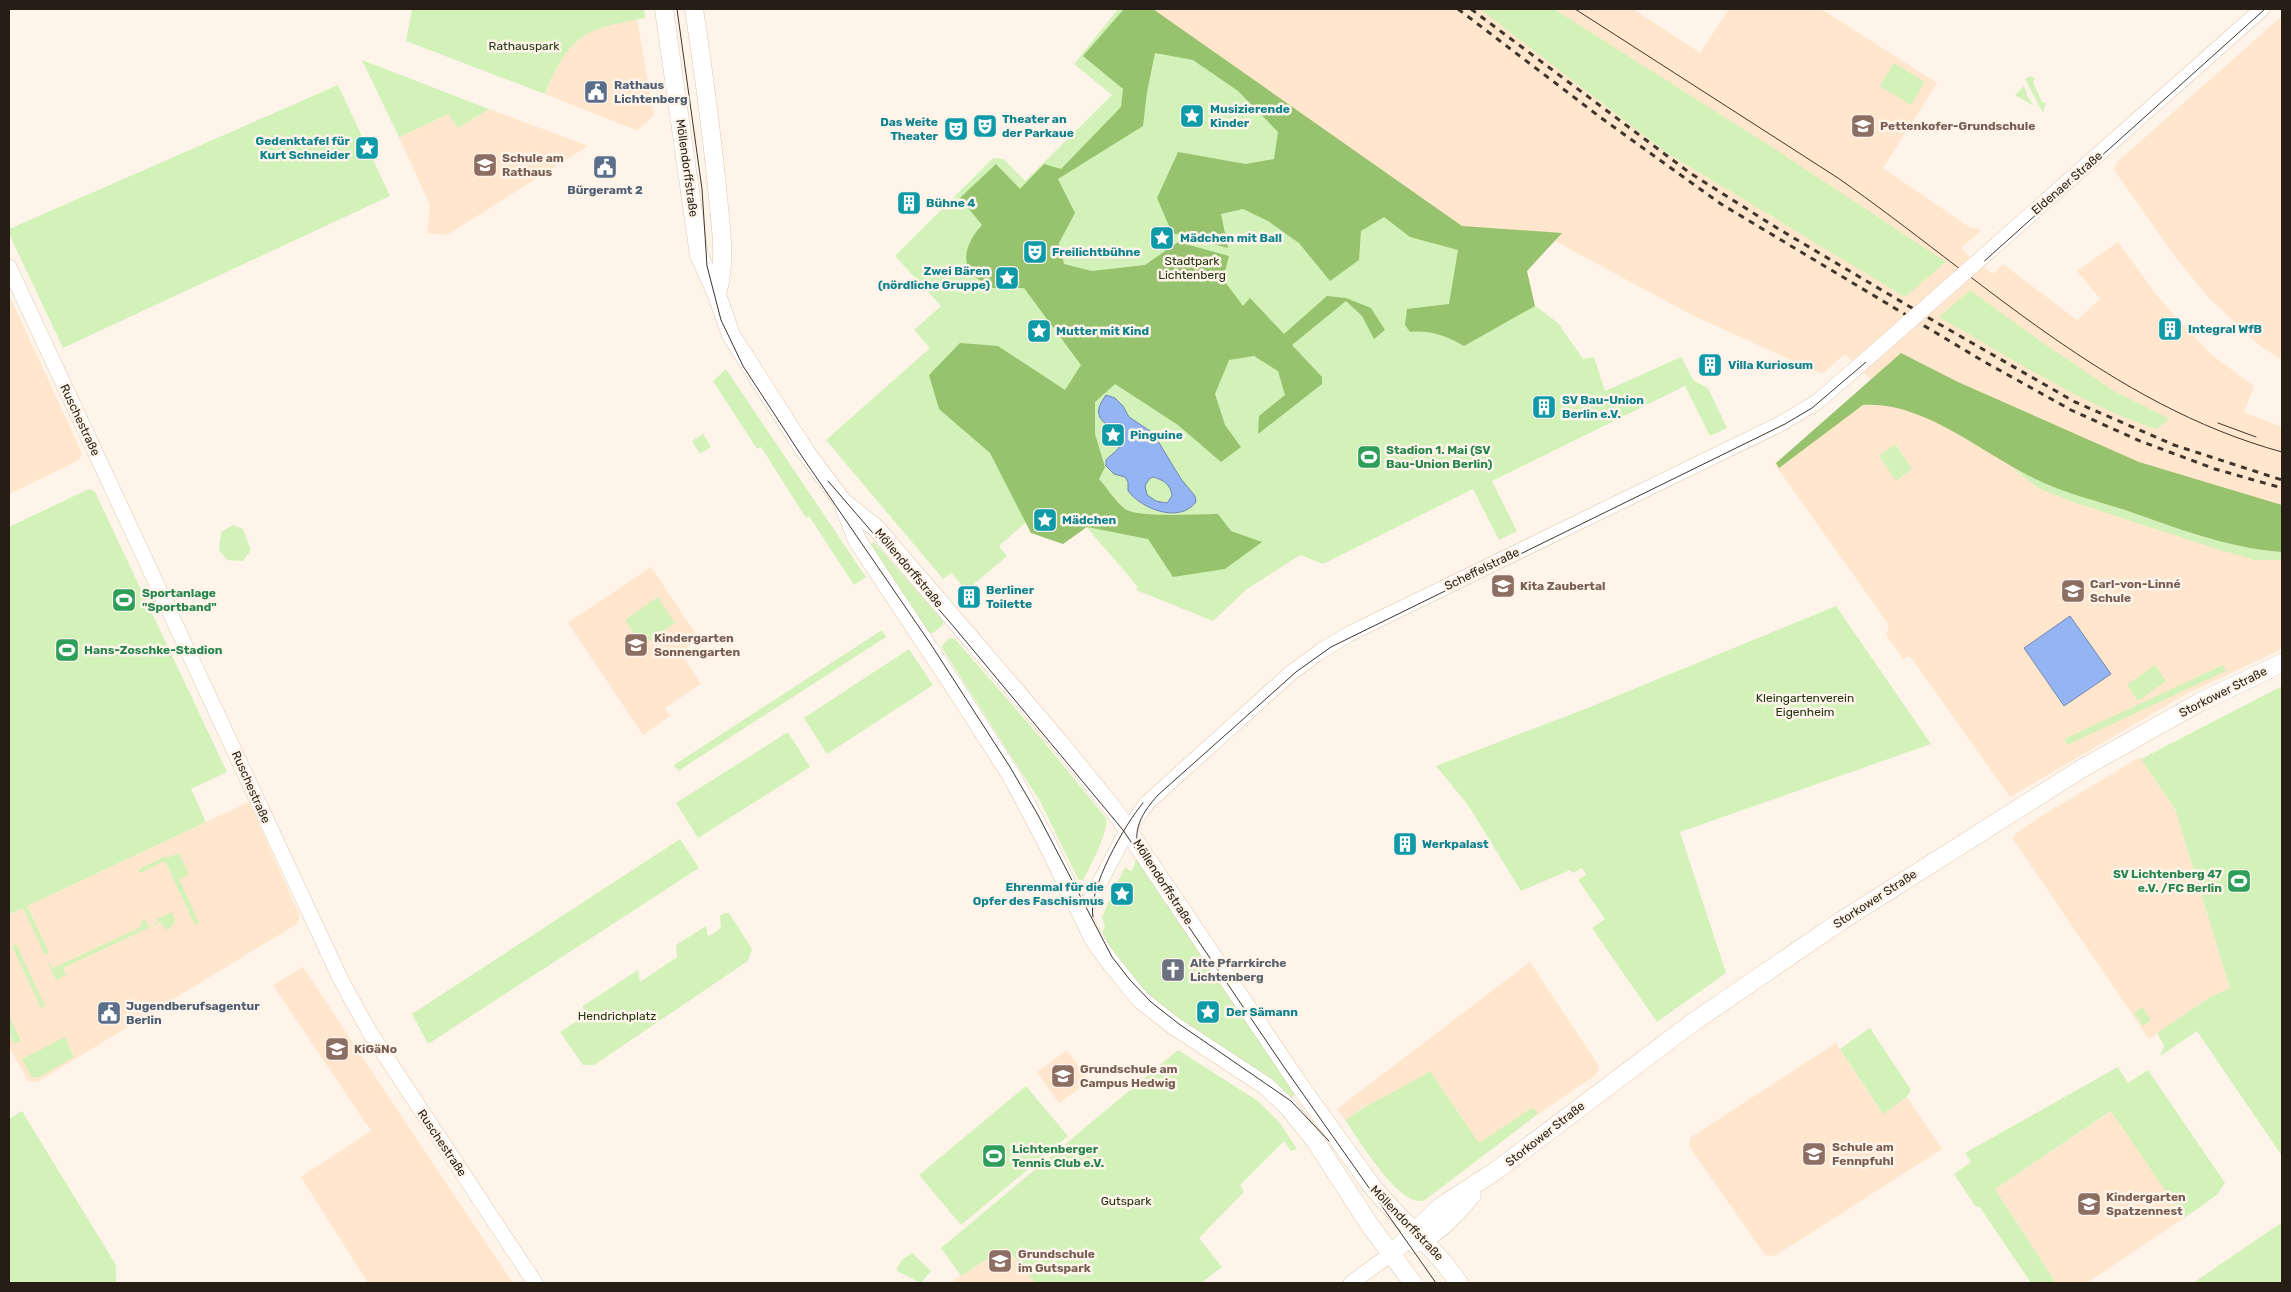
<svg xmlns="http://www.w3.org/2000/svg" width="2291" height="1292" font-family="Rubik,sans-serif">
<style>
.built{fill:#ffe6cc}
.green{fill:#d3f2b9}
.forest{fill:#97c36e}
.water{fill:#94b4f3;stroke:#7387b0;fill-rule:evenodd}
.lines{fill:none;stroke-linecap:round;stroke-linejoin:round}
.tertiary-casing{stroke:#e1c8ae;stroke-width:16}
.secondary-casing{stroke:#e1c8ae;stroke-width:19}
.tertiary{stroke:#fff;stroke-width:15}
.secondary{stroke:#fff;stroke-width:18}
.tram{stroke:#3e352c;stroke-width:1}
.rail{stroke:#3e352c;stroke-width:3;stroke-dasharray:6 6;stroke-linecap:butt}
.tertiary-bridge-casing{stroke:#e1c8ae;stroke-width:16;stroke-linecap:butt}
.tertiary-bridge{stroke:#fff;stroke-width:15}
.labels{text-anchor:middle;stroke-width:5;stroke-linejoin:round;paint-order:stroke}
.park-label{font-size:12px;fill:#243513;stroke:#fef4ea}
.service-label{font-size:12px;font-weight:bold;fill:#4e5e75;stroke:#fef4ea;text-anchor:start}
.culture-label{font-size:12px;font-weight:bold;fill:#0d838f;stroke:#fef4ea;text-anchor:start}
.education-label{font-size:12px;font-weight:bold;fill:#785e54;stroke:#fef4ea;text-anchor:start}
.street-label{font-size:12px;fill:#261d14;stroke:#fef4ea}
.leisure-label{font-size:12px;font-weight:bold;fill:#27864d;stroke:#fef4ea;text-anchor:start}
.worship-label{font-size:12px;font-weight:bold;fill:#5b616d;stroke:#fef4ea;text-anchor:start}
</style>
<rect width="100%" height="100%" fill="#fef4ea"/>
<!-- built -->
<g class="built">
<polygon points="1139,9 1633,9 1700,53 1729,9 1821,9 1937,83 1883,168 1969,227 1982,230 1961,248 1968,255 1993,274 2003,264 2077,320 2100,299 2077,271 2118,242 2158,297 2182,324 2213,356 2254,386 2244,412 2282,427 2282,649 2188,693 2010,797 1910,656 1903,659 1886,635 1889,625 1774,463 1781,461 1872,381 1845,354 1822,374 1692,315 1542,234 1502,267"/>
<polygon points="2282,16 2282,360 2260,346 2208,297 2173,254 2115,171 2116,163"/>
<polygon points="637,19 654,115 644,125 636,130 545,94 561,59 570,46 581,37 605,25"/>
<polygon points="489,109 588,146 447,235 427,233 430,205 399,137 448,114 458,128"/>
<polygon points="9,295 82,453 80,459 75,462 9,494"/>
<polygon points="651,567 699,639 680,652 701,684 665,708 670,716 643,735 568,623"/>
<polygon points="2140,757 2175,809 2230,988 2209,998 2149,1039 2013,839 2015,834 2043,815"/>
<polygon points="249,802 299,914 299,920 295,925 85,1053 37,1082 28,1081 9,1047 9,914"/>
<polygon points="1530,962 1599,1066 1596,1075 1538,1114 1533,1107 1479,1144 1430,1071 1401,1090 1362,1108 1345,1120 1337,1109"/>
<polygon points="303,967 400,1114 513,1283 368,1283 301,1177 371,1131 273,985"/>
<polygon points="1836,1043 1882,1113 1907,1097 1942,1149 1775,1256 1765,1255 1689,1146 1690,1138"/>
<polygon points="1067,1050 1089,1081 1059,1103 1037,1072"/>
<polygon points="2112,1111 2184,1218 2087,1283 2056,1283 1995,1189"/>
<polygon points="1006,1247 1035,1283 950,1283"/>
</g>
<!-- green -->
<g class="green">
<path d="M412 9H644L645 18C584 29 570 34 545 94L406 41Z"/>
<polygon points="1118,9 1139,9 1558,323 1583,359 1594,357 1605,391 1681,357 1694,381 1708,388 1727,428 1710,436 1685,386 1492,481 1517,531 1499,540 1473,489 1323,564 1300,555 1247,589 1213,621 1136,590 1138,587 1058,494 999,546 1007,556 967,590 951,573 943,579 826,440 930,348 914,330 941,306 895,256 993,158 1004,159 1025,181 1112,95 1074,64"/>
<polygon points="1480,9 1554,9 1778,151 1946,262 1905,297 1667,153"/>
<polygon points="362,60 489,109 458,128 448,114 399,137"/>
<polygon points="1894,63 1925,82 1911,105 1880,86"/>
<polygon points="2031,76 2035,79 2033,82 2042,102 2046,103 2043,113 2025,79"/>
<polygon points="338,85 390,196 63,348 9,234 9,229"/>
<polygon points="2024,86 2027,93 2026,94 2034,106 2015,95"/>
<path d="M1970 290 2039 340 2114 391 2170 419 2156 429C2079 403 2009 357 1939 317Z"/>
<polygon points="726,369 866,577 854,585 809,516 806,518 761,447 757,449 713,381"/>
<polygon points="703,434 711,447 700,454 692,441"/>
<polygon points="1895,444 1912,469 1896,481 1879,456"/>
<path d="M2010 467C2052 487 2095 500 2139 515 2186 531 2232 548 2282 552V560H2255L2220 550 2076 503 2040 489Z"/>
<polygon points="89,489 95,492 227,772 191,789 206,822 27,906 49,953 45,955 23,908 9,914 9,527"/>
<polygon points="233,525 243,529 251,550 243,561 227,560 219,550 221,532"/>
<polygon points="874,542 943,621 943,625 933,633 930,633 870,545"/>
<polygon points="658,597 675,623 642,645 625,620"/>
<polygon points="1836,606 1931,744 1680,832 1726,973 1657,1022 1592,928 1605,919 1578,880 1586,875 1582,868 1573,873 1570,870 1521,891 1468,805 1436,766 1585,709"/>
<polygon points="882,630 886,637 678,771 674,765"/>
<path d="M950 638 955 639 1041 738 1106 818C1110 829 1089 869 1083 880H1079L1076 875 1041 803 942 648 943 644Z"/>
<polygon points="909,649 933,685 827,754 804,718"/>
<polygon points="2155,665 2166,681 2138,701 2127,685"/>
<polygon points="2223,665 2226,671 2067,745 2064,739"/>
<polygon points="2282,686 2282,1156 2197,1031 2160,1056 2164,1045 2157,1033 2209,998 2230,988 2175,809 2141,759"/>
<polygon points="788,732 810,767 698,838 676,803"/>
<polygon points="680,839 699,868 428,1044 412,1014"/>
<polygon points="179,853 189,874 179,879 199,923 195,925 165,861 140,873 138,870 166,856 167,858"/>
<path d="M1137 856 1297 1093 1292 1097C1245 1059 1186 1034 1143 991 1127 974 1113 952 1102 932L1105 926 1102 917 1115 887 1117 890 1115 894 1119 899 1126 896 1124 890 1117 883 1125 867 1130 871 1133 869Z"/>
<polygon points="172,912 175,921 172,926 165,930 161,922 63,968 66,975 56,980 47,961 53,968 139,928 144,918 149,927 158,922 157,919"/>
<polygon points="725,913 729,913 752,949 748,961 594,1065 583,1065 560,1032 583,1017 583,1006 638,970 640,982 677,957 676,945 706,926 708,937 721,928 720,916"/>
<polygon points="16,944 45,1006 41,1008 12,946"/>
<polygon points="2142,1007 2151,1020 2143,1026 2134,1013"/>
<polygon points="9,1015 21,1041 14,1044 9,1033"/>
<polygon points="1870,1028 1911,1090 1907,1097 1883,1114 1840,1049"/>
<polygon points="65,1037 74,1057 39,1077 32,1077 22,1059"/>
<polygon points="1178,1050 1258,1101 1280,1123 1297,1149 1291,1151 1284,1141 1240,1185 1244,1192 1199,1238 1222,1267 1201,1283 1035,1283 1006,1247 961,1276 941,1248"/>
<polygon points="2118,1067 2128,1083 2148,1070 2225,1183 2217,1195 2184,1218 2111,1111 1995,1189 2056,1283 2031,1283 1979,1206 1976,1207 1954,1174 1971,1162 1965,1153"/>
<path d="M1430 1071 1479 1143 1533 1107 1538 1114 1425 1200C1401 1211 1358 1138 1345 1120 1372 1101 1402 1089 1430 1071Z"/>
<polygon points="1026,1086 1068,1136 961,1225 919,1175"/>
<polygon points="22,1111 116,1265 116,1283 9,1283 9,1119"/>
<polygon points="2282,1222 2282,1283 2193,1283 2281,1223"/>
<path d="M912 1253 931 1271 921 1283 897 1271C897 1263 905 1257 912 1253Z"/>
</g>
<!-- forest -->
<g class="forest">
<path d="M1124 9H1153L1462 226 1562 233 1527 271 1535 306 1464 346C1446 336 1431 330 1410 332L1405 325 1407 309 1449 304 1458 250 1410 237 1384 217 1361 231 1359 260 1330 281 1299 243 1268 221 1243 209 1221 214 1228 248 1172 233 1157 198 1178 152 1246 164 1274 159 1278 132 1238 91 1193 60 1155 53 1147 92 1143 126 1058 179 1075 213 1059 243 1064 264 1092 271 1145 265 1178 242 1229 256 1223 279 1243 306 1250 298 1284 334 1327 296 1346 298 1371 308 1385 330 1374 339 1362 316 1346 301 1292 345 1322 377V384L1258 434 1259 416 1285 395 1278 371 1254 356 1229 360 1215 394 1225 425 1241 447 1221 462 1178 425 1115 384 1095 402V434L1105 467 1099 479C1107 488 1115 501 1125 509 1137 518 1199 514 1218 514L1231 531 1262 542 1225 569 1173 577 1148 539 1087 527 1063 544 1031 533 990 453 939 409 929 375 960 343 998 346 1065 390 1081 365 1024 288H989L980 283 981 281C956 266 967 241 982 225L960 198 996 164 1020 189 1044 164 1061 169 1121 107 1123 89 1083 56Z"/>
<path d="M1901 353 1958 382 2139 462 2282 505V552C2227 548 2177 528 2125 510 2097 501 2068 494 2042 482 1985 457 1927 401 1863 405L1779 468 1776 463Z"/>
</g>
<!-- water -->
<g class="water">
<path d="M1106 395 1115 398 1123 406 1129 417 1153 433 1181 479 1195 496 1196 502C1179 524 1142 509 1128 491V482L1125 477 1114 474 1106 466V460C1110 455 1118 451 1120 445 1128 424 1081 428 1106 395ZM1153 477C1164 480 1171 485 1172 496L1167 503 1156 501 1147 495 1145 486 1149 479Z"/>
<polygon points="2070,616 2111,674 2064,706 2024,648"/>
</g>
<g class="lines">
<defs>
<g id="tertiary">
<polyline points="1977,262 2262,9"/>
<polyline points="9,267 341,980 369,1031 535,1283"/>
<polyline points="1082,916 1128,829 1147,803 1292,672 1321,651 1349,634 1780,424 1817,402 1870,356"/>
<polyline points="1351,1283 1391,1254"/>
</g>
<g id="secondary">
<polyline points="664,9 699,255 717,295 731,335 805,451 842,501 857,540 959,694 1011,775 1045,839 1093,938 1107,958 1140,999 1173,1025 1266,1086 1288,1107 1316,1142 1369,1224 1413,1283"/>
<path d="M694 9C703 68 711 128 717 187 720 222 727 260 717 294"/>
<path d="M842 501 876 528 1059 742 1114 810 1302 1089 1371 1185C1399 1220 1433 1245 1459 1283"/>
<path d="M1414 1244C1439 1234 1455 1214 1472 1195"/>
<polyline points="1391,1254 1440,1207 1497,1170 1692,1023 1841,921 2081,769 2200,702 2282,663"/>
</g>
</defs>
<!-- tertiary casing -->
<use href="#tertiary" class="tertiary-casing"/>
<!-- secondary casing -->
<use href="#secondary" class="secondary-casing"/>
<!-- tertiary -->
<use href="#tertiary" class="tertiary"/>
<!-- secondary -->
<use href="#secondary" class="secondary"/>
<!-- tram -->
<g class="tram">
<polyline points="677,9 702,189 707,266 721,320 743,366 801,455 930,643 1010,767 1038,815 1112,957 1130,980 1151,1002 1179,1024 1291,1101 1329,1141"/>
<path d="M1575 9 1838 178C1981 278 2110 405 2282 452"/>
<polyline points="2218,423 2256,437"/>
<polyline points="828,481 954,627 1123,830 1137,851"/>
<path d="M1093 917C1087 890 1125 824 1143 803"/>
<path d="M1436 1283 1284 1067 1140 855C1131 830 1142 813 1158 795L1296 672 1331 647 1785 424 1812 408 1980 265 2265 9"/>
</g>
<!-- rail -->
<g class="rail">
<polyline points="1458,9 1600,117 1721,204 1983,361 2071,410 2140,441 2215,469 2282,488"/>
<polyline points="1471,9 1690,173 1777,228 1939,324 2075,402 2174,445 2282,480"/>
</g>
<defs>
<polyline id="tertiary-bridge" points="1870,356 1977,262"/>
</defs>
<!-- tertiary-bridge casing -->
<use href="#tertiary-bridge" class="tertiary-bridge-casing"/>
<!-- tertiary-bridge -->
<use href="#tertiary-bridge" class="tertiary-bridge"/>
</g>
<!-- icons -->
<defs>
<symbol id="civic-square" viewBox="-11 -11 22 22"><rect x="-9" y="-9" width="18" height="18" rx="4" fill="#5c6f8a" stroke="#fef4ea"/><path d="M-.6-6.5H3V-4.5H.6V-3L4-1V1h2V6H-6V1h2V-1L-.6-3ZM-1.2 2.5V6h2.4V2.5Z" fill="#fff"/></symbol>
<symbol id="sight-square" viewBox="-11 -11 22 22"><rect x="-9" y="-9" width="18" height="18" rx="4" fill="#0f9aa8" stroke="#fef4ea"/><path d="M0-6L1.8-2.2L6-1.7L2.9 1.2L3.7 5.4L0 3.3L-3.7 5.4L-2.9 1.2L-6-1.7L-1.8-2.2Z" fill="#fff"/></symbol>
<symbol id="theatre-square" viewBox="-11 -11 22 22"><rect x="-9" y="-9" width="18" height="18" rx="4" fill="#0f9aa8" stroke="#fef4ea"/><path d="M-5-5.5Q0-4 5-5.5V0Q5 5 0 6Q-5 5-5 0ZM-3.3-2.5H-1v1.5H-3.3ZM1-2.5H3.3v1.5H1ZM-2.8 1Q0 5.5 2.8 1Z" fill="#fff"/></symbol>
<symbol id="school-square" viewBox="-11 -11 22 22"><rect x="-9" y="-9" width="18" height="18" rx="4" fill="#8d6e63" stroke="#fef4ea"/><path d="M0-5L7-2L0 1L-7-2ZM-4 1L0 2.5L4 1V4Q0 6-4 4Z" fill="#fff"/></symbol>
<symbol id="building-square" viewBox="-11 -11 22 22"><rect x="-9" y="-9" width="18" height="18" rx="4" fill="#0f9aa8" stroke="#fef4ea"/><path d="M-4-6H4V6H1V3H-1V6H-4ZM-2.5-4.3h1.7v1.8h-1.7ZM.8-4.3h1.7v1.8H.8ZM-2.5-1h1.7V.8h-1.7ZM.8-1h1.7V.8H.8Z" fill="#fff"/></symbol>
<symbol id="stadium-square" viewBox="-11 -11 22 22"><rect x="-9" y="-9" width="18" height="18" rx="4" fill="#2e9e5b" stroke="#fef4ea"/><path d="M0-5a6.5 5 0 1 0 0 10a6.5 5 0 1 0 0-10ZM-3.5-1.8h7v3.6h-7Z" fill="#fff"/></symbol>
<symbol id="church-square" viewBox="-11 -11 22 22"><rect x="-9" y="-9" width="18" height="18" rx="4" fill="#6b7280" stroke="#fef4ea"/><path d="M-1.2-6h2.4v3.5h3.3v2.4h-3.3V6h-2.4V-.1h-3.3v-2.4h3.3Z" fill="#fff"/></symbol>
</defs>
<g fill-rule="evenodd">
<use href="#civic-square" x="582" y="78" width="28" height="28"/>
<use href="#sight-square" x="1178" y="102" width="28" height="28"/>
<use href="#theatre-square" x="971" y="112" width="28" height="28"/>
<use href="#school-square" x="1849" y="112" width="28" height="28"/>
<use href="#theatre-square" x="942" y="115" width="28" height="28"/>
<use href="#sight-square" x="353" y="134" width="28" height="28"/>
<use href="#school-square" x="471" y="151" width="28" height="28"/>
<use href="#civic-square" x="591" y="153" width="28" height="28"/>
<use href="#building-square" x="895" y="189" width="28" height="28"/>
<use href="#sight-square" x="1148" y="224" width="28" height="28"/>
<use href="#theatre-square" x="1021" y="238" width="28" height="28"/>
<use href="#sight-square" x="993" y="264" width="28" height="28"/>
<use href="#building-square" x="2156" y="315" width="28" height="28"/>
<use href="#sight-square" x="1025" y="317" width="28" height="28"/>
<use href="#building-square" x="1696" y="351" width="28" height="28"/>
<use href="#building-square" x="1530" y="393" width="28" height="28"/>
<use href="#sight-square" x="1099" y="421" width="28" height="28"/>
<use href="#stadium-square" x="1355" y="443" width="28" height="28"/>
<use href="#sight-square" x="1031" y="506" width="28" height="28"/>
<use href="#school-square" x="1489" y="572" width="28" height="28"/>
<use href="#school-square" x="2059" y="577" width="28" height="28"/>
<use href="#building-square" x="955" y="583" width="28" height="28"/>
<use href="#stadium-square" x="110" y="586" width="28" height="28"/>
<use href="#school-square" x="622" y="631" width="28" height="28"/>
<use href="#stadium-square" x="53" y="636" width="28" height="28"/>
<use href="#building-square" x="1391" y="830" width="28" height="28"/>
<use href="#stadium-square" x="2225" y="867" width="28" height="28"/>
<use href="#sight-square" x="1108" y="880" width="28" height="28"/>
<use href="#church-square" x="1159" y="956" width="28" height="28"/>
<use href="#sight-square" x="1194" y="998" width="28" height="28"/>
<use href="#civic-square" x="95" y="999" width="28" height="28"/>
<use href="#school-square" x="323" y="1035" width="28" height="28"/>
<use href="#school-square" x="1049" y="1062" width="28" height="28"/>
<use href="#school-square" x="1800" y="1140" width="28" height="28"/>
<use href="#stadium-square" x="980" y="1142" width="28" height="28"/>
<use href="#school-square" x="2075" y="1190" width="28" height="28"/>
<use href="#school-square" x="986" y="1247" width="28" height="28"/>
</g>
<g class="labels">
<!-- park labels -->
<g class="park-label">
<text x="524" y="50">Rathauspark</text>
<text x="1192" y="265">Stadtpark<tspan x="1192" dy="14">Lichtenberg</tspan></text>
<text x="1805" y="702">Kleingartenverein<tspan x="1805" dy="14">Eigenheim</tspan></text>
<text x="617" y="1020">Hendrichplatz</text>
<text x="1126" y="1205">Gutspark</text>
</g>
<!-- service labels -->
<g class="service-label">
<text x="614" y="89">Rathaus<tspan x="614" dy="14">Lichtenberg</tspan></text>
<text x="605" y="194" text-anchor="middle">Bürgeramt 2</text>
<text x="126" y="1010">Jugendberufsagentur<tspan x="126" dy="14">Berlin</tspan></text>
</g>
<!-- culture labels -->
<g class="culture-label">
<text x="1210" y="113">Musizierende<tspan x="1210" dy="14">Kinder</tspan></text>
<text x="1002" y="123">Theater an<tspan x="1002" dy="14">der Parkaue</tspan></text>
<text x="938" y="126" text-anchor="end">Das Weite<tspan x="938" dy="14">Theater</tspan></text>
<text x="350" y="145" text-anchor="end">Gedenktafel für<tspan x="350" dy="14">Kurt Schneider</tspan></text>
<text x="926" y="207">Bühne 4</text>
<text x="1180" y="242">Mädchen mit Ball</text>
<text x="1052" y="256">Freilichtbühne</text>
<text x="990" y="275" text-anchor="end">Zwei Bären<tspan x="990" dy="14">(nördliche Gruppe)</tspan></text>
<text x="2188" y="333">Integral WfB</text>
<text x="1056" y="335">Mutter mit Kind</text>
<text x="1728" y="369">Villa Kuriosum</text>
<text x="1562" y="404">SV Bau-Union<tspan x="1562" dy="14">Berlin e.V.</tspan></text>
<text x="1130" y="439">Pinguine</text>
<text x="1062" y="524">Mädchen</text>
<text x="986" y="594">Berliner<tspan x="986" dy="14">Toilette</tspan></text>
<text x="1422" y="848">Werkpalast</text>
<text x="1104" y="891" text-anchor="end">Ehrenmal für die<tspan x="1104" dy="14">Opfer des Faschismus</tspan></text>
<text x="1226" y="1016">Der Sämann</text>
</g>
<!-- education labels -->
<g class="education-label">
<text x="1880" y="130">Pettenkofer-Grundschule</text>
<text x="502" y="162">Schule am<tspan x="502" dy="14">Rathaus</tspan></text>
<text x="2090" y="588">Carl-von-Linné<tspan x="2090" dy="14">Schule</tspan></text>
<text x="1520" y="590">Kita Zaubertal</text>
<text x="654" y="642">Kindergarten<tspan x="654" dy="14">Sonnengarten</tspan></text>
<text x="354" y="1053">KiGäNo</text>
<text x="1080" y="1073">Grundschule am<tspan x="1080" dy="14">Campus Hedwig</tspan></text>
<text x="1832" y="1151">Schule am<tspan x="1832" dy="14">Fennpfuhl</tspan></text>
<text x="2106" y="1201">Kindergarten<tspan x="2106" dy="14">Spatzennest</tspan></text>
<text x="1018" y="1258">Grundschule<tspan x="1018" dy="14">im Gutspark</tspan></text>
</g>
<!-- street labels -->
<g class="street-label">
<text transform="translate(687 168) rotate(82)" y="4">Möllendorffstraße</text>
<text transform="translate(2067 183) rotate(-41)" y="4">Eldenaer Straße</text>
<text transform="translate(80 420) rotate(65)" y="4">Ruschestraße</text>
<text transform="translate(909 568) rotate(50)" y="4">Möllendorffstraße</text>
<text transform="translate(1482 569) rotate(-26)" y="4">Scheffelstraße</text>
<text transform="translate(2223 692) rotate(-27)" y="4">Storkower Straße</text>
<text transform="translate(251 787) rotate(66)" y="4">Ruschestraße</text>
<text transform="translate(1163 882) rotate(57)" y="4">Möllendorffstraße</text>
<text transform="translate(1875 899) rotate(-33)" y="4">Storkower Straße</text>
<text transform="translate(1545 1134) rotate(-38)" y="4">Storkower Straße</text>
<text transform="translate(442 1143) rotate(56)" y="4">Ruschestraße</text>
<text transform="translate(1407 1223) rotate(46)" y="4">Möllendorffstraße</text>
</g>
<!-- leisure labels -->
<g class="leisure-label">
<text x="1386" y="454">Stadion 1. Mai (SV<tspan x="1386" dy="14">Bau-Union Berlin)</tspan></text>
<text x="142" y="597">Sportanlage<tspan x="142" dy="14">"Sportband"</tspan></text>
<text x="84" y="654">Hans-Zoschke-Stadion</text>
<text x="2222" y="878" text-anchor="end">SV Lichtenberg 47<tspan x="2222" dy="14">e.V. /FC Berlin</tspan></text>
<text x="1012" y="1153">Lichtenberger<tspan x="1012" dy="14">Tennis Club e.V.</tspan></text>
</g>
<!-- worship labels -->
<g class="worship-label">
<text x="1190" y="967">Alte Pfarrkirche<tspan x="1190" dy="14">Lichtenberg</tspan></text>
</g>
</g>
<!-- border -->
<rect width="2291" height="1292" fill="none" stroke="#261d14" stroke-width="20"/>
</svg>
